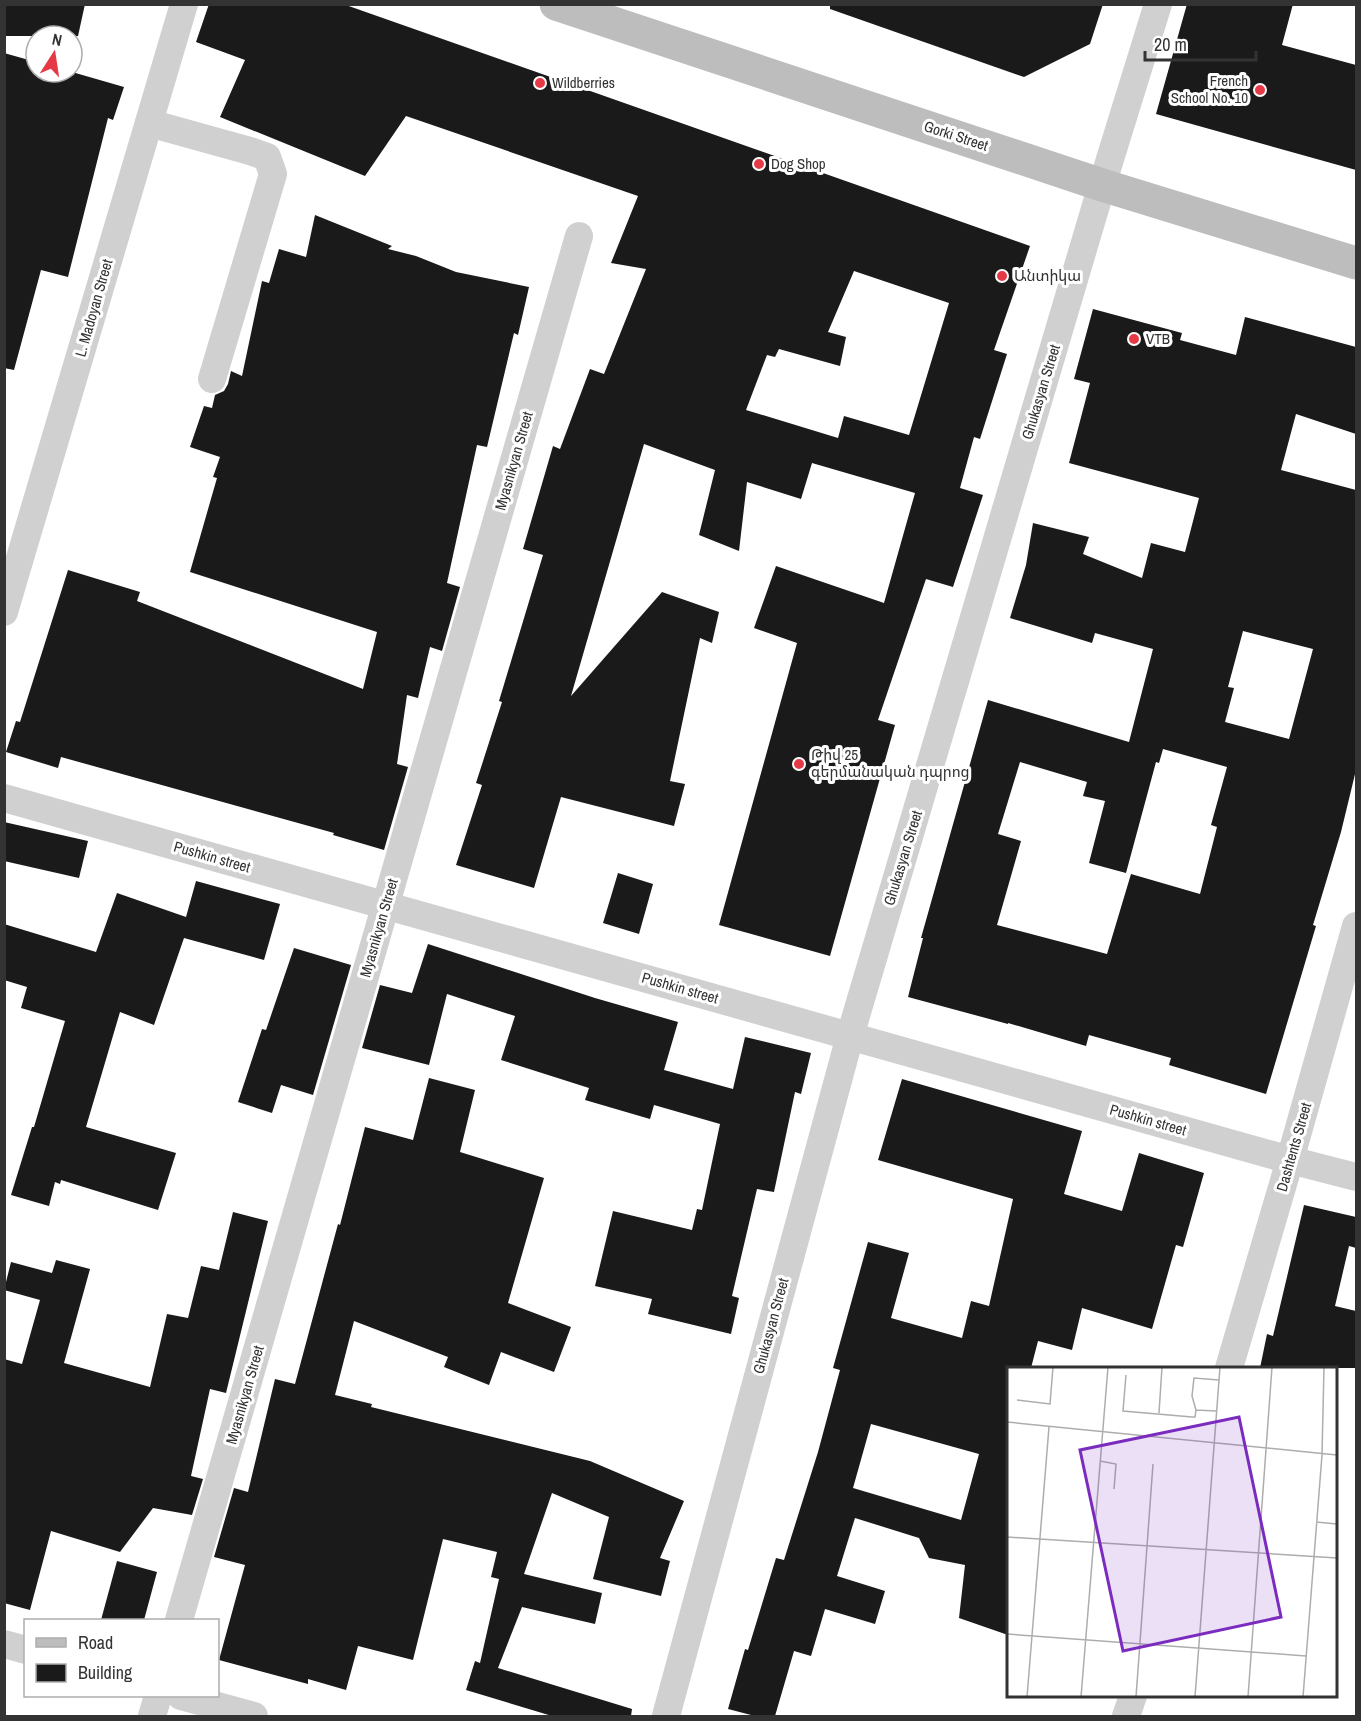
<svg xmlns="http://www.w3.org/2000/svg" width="1361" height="1721" font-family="'Archivo Narrow','Noto Sans Armenian',sans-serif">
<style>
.building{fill:#1a1a1a;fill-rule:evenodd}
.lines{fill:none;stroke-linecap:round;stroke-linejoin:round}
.minor{stroke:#d0d0d0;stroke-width:28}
.secondary{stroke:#bdbdbd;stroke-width:33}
.poi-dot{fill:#e63946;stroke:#fff;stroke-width:2}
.labels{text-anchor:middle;stroke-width:6;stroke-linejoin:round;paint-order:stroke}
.poi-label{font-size:15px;fill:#333;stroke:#fff;text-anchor:start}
.street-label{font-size:15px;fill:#333;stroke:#fff}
.inset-road{fill:none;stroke:#adadad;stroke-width:1.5}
.view{fill:#7b2cbf;fill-opacity:0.15;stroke:#7b2cbf;stroke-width:3}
.inset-edge{fill:none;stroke:#333;stroke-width:3}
</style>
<rect width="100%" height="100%" fill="#fff"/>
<!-- building -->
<g class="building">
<polygon points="4,4 85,4 78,36 4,36"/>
<path d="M209 4H343L1030 246 994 350 1007 354 980 439 974 437 960 488 983 495 953 587 926 579 878 720 895 725 830 956 719 925 797 643 754 628 776 566 884 603 915 493 812 463 801 499 747 482 739 551 699 535 715 470 644 444 571 696 662 592 719 612 712 643 700 638 670 781 685 784 674 826 561 797 534 888 456 865 482 785 476 783 502 702 499 701 543 555 523 549 553 446 560 449 590 369 604 374 646 269 611 263 638 196 406 116 365 176 220 117 245 60 196 42ZM854 271 949 303 909 435 844 416 838 438 746 410 767 355 775 357 779 349 840 366 846 337 828 332Z"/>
<polygon points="830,4 1103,4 1090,44 1024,77 830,9"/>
<polygon points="1187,4 1293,4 1282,45 1356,65 1356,170 1156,114"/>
<polygon points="4,53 36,62 36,72 72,72 124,87 113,120 108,118 68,277 41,270 14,370 4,368"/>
<polygon points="315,215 392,246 388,249 416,256 456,272 529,287 518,335 514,333 487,447 477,445 447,583 460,587 442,651 430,647 418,698 407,695 397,764 408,767 384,850 333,835 334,833 61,757 58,768 6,752 16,721 20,722 68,570 140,592 137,601 363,689 377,632 190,572 217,478 213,477 220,457 190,447 204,406 212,408 215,395 224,391 228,384 231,371 242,376 262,281 269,283 279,249 306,257"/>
<path d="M1093 309 1182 333 1180 340 1236 355 1245 317 1356 347V434L1296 414 1281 470 1356 490V770L1341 832 1313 925 1316 926 1266 1094 1169 1065 1171 1058 1089 1035 1086 1046 1008 1023V1024L908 997 923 938H921L988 700 1129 742 1153 649 1095 633 1092 643 1010 618 1026 565 1033 523 1089 537 1083 554 1142 578 1151 543 1185 552 1199 498 1069 463 1090 383 1074 379ZM1243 631 1313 649 1289 739 1225 722 1234 688 1228 687ZM1163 749 1227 767 1211 825 1217 827 1200 894 1131 874 1107 954 997 925 1021 841 998 834 1020 762 1087 782 1083 796 1105 801 1089 863 1126 873 1156 762 1159 763Z"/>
<polygon points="4,822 88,841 79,878 4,861"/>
<polygon points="618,873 653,884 639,934 603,923"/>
<polygon points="196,881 280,904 264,960 184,938 154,1025 120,1012 86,1127 176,1153 158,1210 61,1180 60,1184 55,1182 49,1206 11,1195 32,1127 34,1127 65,1021 21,1008 27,987 4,980 4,924 96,952 117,893 186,917"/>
<polygon points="428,944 595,998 678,1022 664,1070 733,1089 745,1037 811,1053 801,1094 795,1092 774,1192 757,1189 732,1296 739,1298 731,1334 648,1314 652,1299 595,1286 613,1211 692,1230 697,1209 702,1210 720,1124 654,1105 650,1119 585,1100 589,1088 501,1060 515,1016 447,994 429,1065 362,1048 380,985 412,993"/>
<polygon points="294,948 351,965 313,1095 281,1085 272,1113 238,1102 262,1029 266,1030"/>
<polygon points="429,1078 475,1090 460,1152 544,1178 508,1303 571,1327 554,1372 501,1352 489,1385 444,1367 448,1357 354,1321 335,1395 372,1404 371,1407 590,1461 684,1501 660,1558 670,1561 661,1596 593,1579 609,1517 552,1493 524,1574 602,1593 595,1624 522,1607 498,1668 632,1709 631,1716 552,1716 466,1690 475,1661 480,1663 499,1579 491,1577 497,1552 443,1539 413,1660 358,1646 346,1690 308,1679 308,1684 219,1660 245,1565 214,1557 234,1488 248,1492 275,1379 295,1384 338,1224 340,1225 365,1127 413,1140"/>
<path d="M902 1079 1082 1131 1064 1194 1122 1211 1139 1153 1204 1173 1183 1247 1176 1245 1152 1329 1082 1308 1072 1350 1038 1341 1031 1368H1008V1635L959 1618 965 1565 929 1558 919 1538 855 1518 837 1576 885 1591 875 1624 825 1609 811 1656 794 1651 775 1716H755L728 1709 745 1649 748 1650 776 1558 784 1560 818 1452 840 1370 833 1368 868 1242 909 1253 891 1318 962 1338 971 1301 989 1306 1013 1199 878 1160ZM871 1424 979 1454 961 1520 853 1488Z"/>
<polygon points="1304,1205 1356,1217 1356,1248 1349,1246 1335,1306 1356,1311 1356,1368 1260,1368 1267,1334 1273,1336"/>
<polygon points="233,1212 268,1221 226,1393 210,1389 191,1476 203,1479 192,1515 153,1508 120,1552 51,1531 30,1610 4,1603 4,1359 22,1364 40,1300 4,1290 11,1262 52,1273 56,1260 90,1269 64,1363 150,1387 167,1314 188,1318 201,1266 219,1270"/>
<polygon points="117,1561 157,1572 144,1620 101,1620"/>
</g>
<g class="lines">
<!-- minor -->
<g class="minor">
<polyline points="149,123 250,151 267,157 273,174 212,379"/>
<polyline points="4,612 184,4"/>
<polyline points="4,798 1290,1160 1356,1177"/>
<polyline points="1229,1368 1290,1160 1356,926"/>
<polyline points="179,1620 579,236"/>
<polyline points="4,1644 26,1650"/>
<polyline points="181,1696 254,1716"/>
<polyline points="152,1716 158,1696"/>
<polyline points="666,1716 850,1036 1102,185 1158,4"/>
<polyline points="1126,1716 1133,1696"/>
</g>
<!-- secondary -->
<polyline class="secondary" points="556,4 1102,185 1356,263"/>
</g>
<!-- markers -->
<g class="poi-dot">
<circle cx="540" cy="83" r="6"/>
<circle cx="1260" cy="90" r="6"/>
<circle cx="759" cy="164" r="6"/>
<circle cx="1002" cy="276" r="6"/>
<circle cx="1134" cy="339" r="6"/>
<circle cx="799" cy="764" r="6"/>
</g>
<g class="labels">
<!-- poi labels -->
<g class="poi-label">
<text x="1248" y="86" text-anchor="end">French<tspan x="1248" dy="17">School No. 10</tspan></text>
<text x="552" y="88">Wildberries</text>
<text x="771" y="169">Dog Shop</text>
<text x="1014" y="281">Անտիկա</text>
<text x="1146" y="344">VTB</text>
<text x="811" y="760">Թիվ 25<tspan x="811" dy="17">գերմանական դպրոց</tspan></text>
</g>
<!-- street labels -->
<g class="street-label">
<text transform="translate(956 136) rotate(18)" y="5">Gorki Street</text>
<text transform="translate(94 308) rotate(-74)" y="5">L. Madoyan Street</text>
<text transform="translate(1041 392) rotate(-73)" y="5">Ghukasyan Street</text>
<text transform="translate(514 461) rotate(-74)" y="5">Myasnikyan Street</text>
<text transform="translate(212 857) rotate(16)" y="5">Pushkin street</text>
<text transform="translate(903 858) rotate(-73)" y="5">Ghukasyan Street</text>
<text transform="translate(379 928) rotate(-74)" y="5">Myasnikyan Street</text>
<text transform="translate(680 988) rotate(16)" y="5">Pushkin street</text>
<text transform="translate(1148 1120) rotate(16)" y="5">Pushkin street</text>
<text transform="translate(1294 1147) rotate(-74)" y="5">Dashtents Street</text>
<text transform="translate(771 1326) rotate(-75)" y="5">Ghukasyan Street</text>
<text transform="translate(245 1395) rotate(-74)" y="5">Myasnikyan Street</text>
</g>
</g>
<!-- overview -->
<g transform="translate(1007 1367)">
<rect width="330" height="330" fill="#fff"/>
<path class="inset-road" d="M119 8 116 44 185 50H188L189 43 209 44M10 33 43 37 46 0M189 43 185 29 187 11 212 13M152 46 155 0M0 55 330 88M93 94 109 97 107 122M309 155 330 157M0 170 330 191M0 267 299 289M20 330 42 60M74 330 101 0M129 330 146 97M188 330 213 0M241 330 265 0M296 330 315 88 317 0"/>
<path class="view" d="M232 50 274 250 116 284 73 83Z"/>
<rect width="330" height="330" class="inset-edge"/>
</g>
<!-- border -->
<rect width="1361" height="1721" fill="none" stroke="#333333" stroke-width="12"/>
<!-- legend -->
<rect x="24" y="1619" width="195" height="78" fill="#ffffff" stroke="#adadad" stroke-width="1.5"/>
<rect x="36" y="1638" width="30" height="9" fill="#bdbdbd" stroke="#adadad" stroke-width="1.5"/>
<text x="78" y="1649" font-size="18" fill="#333333">Road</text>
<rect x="36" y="1664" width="30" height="18" fill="#1a1a1a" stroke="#adadad" stroke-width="1.5"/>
<text x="78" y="1679" font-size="18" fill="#333333">Building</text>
<!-- north arrow -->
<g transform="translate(54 54) rotate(12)"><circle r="28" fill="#ffffff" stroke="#adadad" stroke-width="1.5"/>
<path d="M0-4.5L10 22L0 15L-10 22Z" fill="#e63946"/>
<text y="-9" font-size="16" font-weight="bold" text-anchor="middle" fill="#333333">N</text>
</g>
<!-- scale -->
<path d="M1145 51v9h111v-9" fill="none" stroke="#333333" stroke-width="3"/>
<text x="1154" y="51" font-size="18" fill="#333333" stroke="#ffffff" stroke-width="4.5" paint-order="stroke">20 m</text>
</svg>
